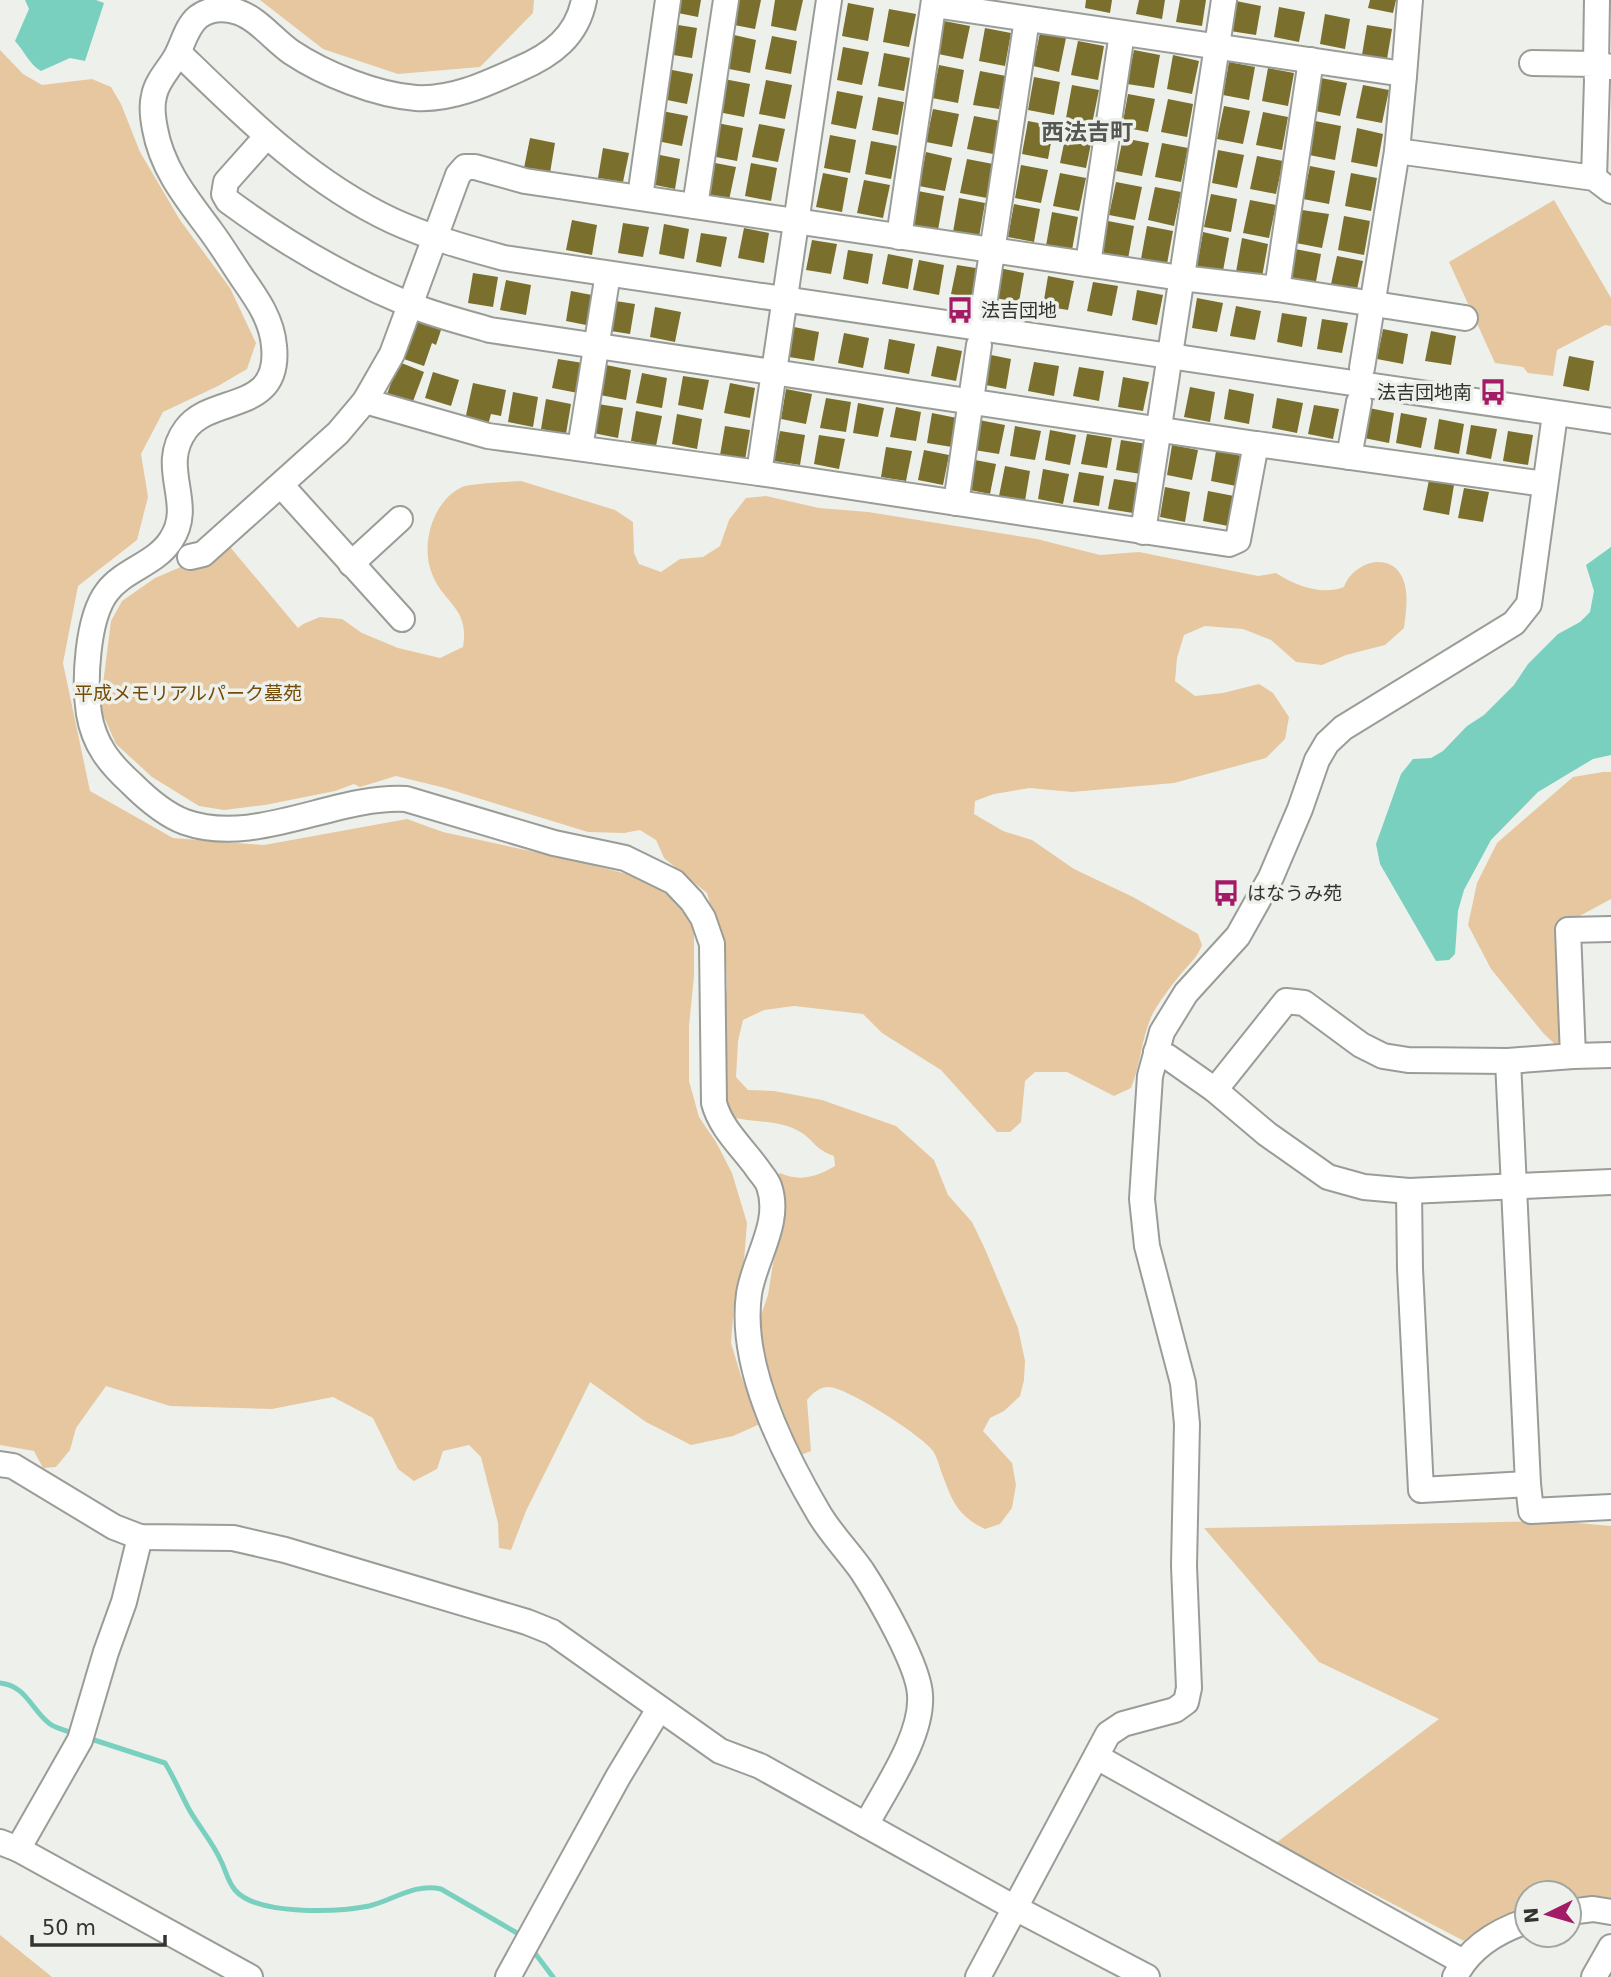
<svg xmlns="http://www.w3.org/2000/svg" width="1611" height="1977" font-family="'DejaVu Sans','Noto Sans JP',sans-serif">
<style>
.green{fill:#e6c79f}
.water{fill:#7ad0bf}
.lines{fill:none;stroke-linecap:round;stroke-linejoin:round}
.stream{stroke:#7ad0bf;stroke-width:5}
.building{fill:#7a6f2c}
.minor-casing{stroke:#9a9d97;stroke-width:28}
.minor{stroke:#fff;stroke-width:24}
.labels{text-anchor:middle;stroke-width:7;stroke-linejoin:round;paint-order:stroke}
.poi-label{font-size:19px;fill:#333432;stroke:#eef1eb;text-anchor:start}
.park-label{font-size:19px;fill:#764d06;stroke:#eef1eb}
.quarter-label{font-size:23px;font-weight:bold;fill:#555752;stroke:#eef1eb}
</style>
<rect width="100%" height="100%" fill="#eef1eb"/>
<!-- green -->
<g class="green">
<polygon points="260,0 534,0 533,13 480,67 398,74 323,49"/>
<polygon points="0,50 23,74 42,85 92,79 111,87 121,104 140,152 180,220 230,288 256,343 247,369 218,386 163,412 141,454 148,497 137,540 78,586 63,663 90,791 173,838 264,845 407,819 443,832 581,862 642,878 679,902 694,930 694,976 689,1026 689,1081 699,1117 716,1142 732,1173 747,1223 744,1261 734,1305 731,1343 741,1376 760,1424 733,1436 691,1445 646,1422 590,1382 526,1511 511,1550 499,1548 498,1523 481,1457 469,1445 443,1451 437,1469 414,1481 398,1469 373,1418 333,1397 272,1409 170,1406 106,1386 76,1428 70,1450 56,1467 43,1468 34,1451 0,1445"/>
<polygon points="1554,200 1611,298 1611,326 1605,325 1557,350 1553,376 1528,373 1523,367 1495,363 1449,262"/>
<path d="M521 481 615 510 633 522 634 553 639 564 661 572 680 559 703 557 720 546 729 520 746 498 766 496 819 508 868 512 1037 539 1100 555 1139 552 1258 576 1276 573C1294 585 1322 596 1344 587 1353 562 1391 550 1403 579 1409 594 1406 612 1404 628L1385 645 1346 655 1322 665 1296 662 1271 640 1243 629 1205 626 1184 635 1177 658 1175 681 1195 696 1223 693 1259 684 1273 693 1289 717 1285 739 1266 758 1174 783 1072 792 1030 788 994 794 975 801 974 814 1003 831 1032 840 1074 869 1133 897 1198 934 1202 945C1198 957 1188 965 1180 975 1170 987 1159 1002 1152 1015 1141 1039 1141 1064 1131 1088L1114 1096 1067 1072H1035L1025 1081 1021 1122 1010 1132H997L941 1070 882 1033 863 1014 794 1006 764 1010 743 1020 738 1041 736 1077 748 1090 774 1091 822 1100 896 1126 934 1160 948 1195 972 1222 985 1249 1018 1328 1025 1361 1024 1380 1020 1396 1004 1411 990 1418 983 1431 1012 1463 1016 1485 1012 1508 1000 1524 985 1529C956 1515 952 1500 941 1471 939 1465 937 1457 933 1451 923 1436 846 1387 829 1387 819 1387 813 1393 807 1400L811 1451 801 1455 767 1381 759 1321 768 1295 773 1263 784 1223V1197L774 1178 780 1173C799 1182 817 1177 835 1166L834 1156C815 1149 816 1143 802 1133 782 1120 758 1123 735 1118L727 1109 722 1060V1023L727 987 726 962 707 893 664 858 656 840 640 830 624 833 588 832 445 788 396 776 360 787 354 784 335 791 265 805 224 810 199 806 152 777 116 744 100 708 111 621 122 601 155 578 183 566 225 541 298 628 303 624 320 617 342 619 362 633 398 648 440 658 463 647C470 606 442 604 431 571 421 543 433 501 462 487 472 483 508 482 521 481Z"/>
<polygon points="1603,772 1611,772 1611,899 1561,926 1565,1041 1559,1048 1544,1034 1491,969 1468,925 1477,883 1497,843 1573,777"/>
<polygon points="1556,1521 1611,1526 1611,1899 1569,1896 1569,1893 1527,1893 1527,1906 1464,1941 1276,1843 1439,1719 1319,1662 1204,1528"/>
<polygon points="0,1935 52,1977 0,1977"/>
</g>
<!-- water -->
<g class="water">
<path d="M25 0H96L104 3 85 61 70 58 41 71C29 64 25 52 15 41L29 9Z"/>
<polygon points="1611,547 1611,755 1593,759 1538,792 1491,840 1464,890 1458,911 1455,954 1449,960 1436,961 1380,864 1376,844 1401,774 1413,759 1431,758 1443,751 1467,726 1484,715 1514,685 1528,664 1558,634 1580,622 1590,612 1594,591 1586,565"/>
</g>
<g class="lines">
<!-- stream -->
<g class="stream">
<path d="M0 1683C27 1686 31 1710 50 1724 57 1729 68 1731 76 1734"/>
<path d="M88 1738 165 1763C175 1779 181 1795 190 1811 200 1828 213 1843 221 1861 226 1871 228 1882 235 1890 257 1916 338 1912 369 1906 394 1900 414 1883 441 1889L517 1933 522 1938"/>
<polyline points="531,1948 553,1977"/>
</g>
</g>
<!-- building -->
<g class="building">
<polygon points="675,0 701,0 698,17 673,12"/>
<polygon points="734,0 761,0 755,29 729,24"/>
<polygon points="775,0 803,0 796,31 771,26"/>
<polygon points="1086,0 1112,0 1110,13 1085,8"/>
<polygon points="1139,0 1165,0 1162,19 1136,14"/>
<polygon points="1180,0 1206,0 1202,26 1176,22"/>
<polygon points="1370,0 1396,0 1393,13 1368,8"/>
<polygon points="1236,1 1261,6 1256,35 1230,31"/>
<polygon points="848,3 874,8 868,41 842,36"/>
<polygon points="1279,7 1305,12 1299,42 1274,37"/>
<polygon points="889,9 916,14 909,47 883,42"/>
<polygon points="1325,14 1350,19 1345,49 1320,44"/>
<polygon points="944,21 970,26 963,59 938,54"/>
<polygon points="672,24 697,28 692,58 667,54"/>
<polygon points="1367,25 1392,29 1387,59 1362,55"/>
<polygon points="985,28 1011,33 1005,66 979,61"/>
<polygon points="1040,33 1066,38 1059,72 1033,66"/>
<polygon points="730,34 756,40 750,73 724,68"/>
<polygon points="772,36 797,41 791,74 765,69"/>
<polygon points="1078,41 1104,46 1098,80 1071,75"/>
<polygon points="843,47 869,52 862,85 837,80"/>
<polygon points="1134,50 1160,55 1154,88 1127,84"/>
<polygon points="884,53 910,58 904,91 878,86"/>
<polygon points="1173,55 1199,61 1192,94 1167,89"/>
<polygon points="1229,62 1255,67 1249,100 1223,95"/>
<polygon points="939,65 964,70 958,103 932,98"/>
<polygon points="1268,68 1294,73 1288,106 1262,101"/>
<polygon points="667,69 693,74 687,104 662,99"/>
<polygon points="980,71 1006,76 999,109 973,105"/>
<polygon points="1034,77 1060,82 1054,115 1028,110"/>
<polygon points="1321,78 1347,83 1340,116 1315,111"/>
<polygon points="724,79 750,84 744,117 718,112"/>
<polygon points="766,80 792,85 785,119 759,114"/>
<polygon points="1072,85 1099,90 1092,124 1066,118"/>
<polygon points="1363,85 1389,90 1382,123 1356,118"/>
<polygon points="837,91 863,96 856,129 831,124"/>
<polygon points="1128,94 1155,99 1148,132 1122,127"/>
<polygon points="878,97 904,102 898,135 872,130"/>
<polygon points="1168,99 1193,104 1187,137 1161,132"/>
<polygon points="1224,106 1250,111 1243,144 1217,139"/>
<polygon points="933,109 959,114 952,147 926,142"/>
<polygon points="662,111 688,116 682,146 657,141"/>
<polygon points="1263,112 1288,117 1282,150 1256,145"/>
<polygon points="974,116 1000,121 993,154 967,149"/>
<polygon points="1028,121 1054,126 1048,159 1022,154"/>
<polygon points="1315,121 1341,126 1335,160 1309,155"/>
<polygon points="717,123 743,128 737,161 711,156"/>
<polygon points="759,124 785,129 778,162 752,157"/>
<polygon points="1357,128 1383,134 1377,167 1351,162"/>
<polygon points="1067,129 1093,134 1086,168 1060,163"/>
<polygon points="830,135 856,140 850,173 824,168"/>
<polygon points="530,138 555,143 550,173 524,168"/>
<polygon points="1123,138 1149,143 1142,176 1116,171"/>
<polygon points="871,141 897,146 891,179 865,174"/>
<polygon points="1162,143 1188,148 1181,182 1155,177"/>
<polygon points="603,148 629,153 623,182 598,178"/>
<polygon points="1218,150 1244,155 1237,188 1212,183"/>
<polygon points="926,152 952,158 945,191 919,186"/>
<polygon points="655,154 680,159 675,189 650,184"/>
<polygon points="1257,156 1283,161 1276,194 1250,189"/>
<polygon points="967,159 993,164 987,198 960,193"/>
<polygon points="710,162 736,167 729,200 703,195"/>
<polygon points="751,163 777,168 771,201 745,196"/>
<polygon points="1021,165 1048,170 1041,203 1015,198"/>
<polygon points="1310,166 1335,171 1329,204 1303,199"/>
<polygon points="823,173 848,178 842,212 816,207"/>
<polygon points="1060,173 1086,178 1079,211 1053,206"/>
<polygon points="1351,173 1377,178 1371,211 1345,206"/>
<polygon points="864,180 890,185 883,218 857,213"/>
<polygon points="1116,182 1142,187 1135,220 1109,215"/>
<polygon points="1155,187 1181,192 1174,226 1148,220"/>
<polygon points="918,191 944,196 938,230 912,225"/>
<polygon points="1211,194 1237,199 1231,232 1204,227"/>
<polygon points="959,198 985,203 979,237 953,232"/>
<polygon points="1250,200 1276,205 1269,238 1243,233"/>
<polygon points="1014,204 1040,209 1034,242 1008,237"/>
<polygon points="1302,210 1329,214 1322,248 1296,243"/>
<polygon points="1052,212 1078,217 1072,250 1046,246"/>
<polygon points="1344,216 1370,221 1364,255 1338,250"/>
<polygon points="572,220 597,225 592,255 566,250"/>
<polygon points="1108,221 1134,226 1128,259 1102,254"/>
<polygon points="623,223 649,227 643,257 618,253"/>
<polygon points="664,224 689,229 684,259 659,254"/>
<polygon points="1147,226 1173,231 1167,264 1141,259"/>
<polygon points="744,228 769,233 764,263 738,258"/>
<polygon points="1203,232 1229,238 1223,271 1197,266"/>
<polygon points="701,233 727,237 721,267 696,262"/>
<polygon points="1242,238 1268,244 1262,277 1236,272"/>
<polygon points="812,240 837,244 831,274 806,270"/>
<polygon points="1295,249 1321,254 1315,287 1289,282"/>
<polygon points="848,250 873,254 868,284 843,279"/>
<polygon points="888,254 913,259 908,289 882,284"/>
<polygon points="1337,256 1363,261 1356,294 1330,289"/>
<polygon points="919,260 944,265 939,295 913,290"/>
<polygon points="957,265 982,269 977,299 951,294"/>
<polygon points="999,268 1024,273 1019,302 994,298"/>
<polygon points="473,273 498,277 493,307 468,303"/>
<polygon points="1048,276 1074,281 1068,310 1043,306"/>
<polygon points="506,280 531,285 526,315 500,310"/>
<polygon points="1093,282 1118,286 1112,316 1087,311"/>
<polygon points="1137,290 1163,295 1157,325 1132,320"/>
<polygon points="571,291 597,296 591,326 566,321"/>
<polygon points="1197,298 1223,303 1217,332 1192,328"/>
<polygon points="609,300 635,304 630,334 604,330"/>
<polygon points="1236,306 1261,311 1255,340 1230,336"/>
<polygon points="655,307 681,312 675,342 650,337"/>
<polygon points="1282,313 1307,317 1302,347 1277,342"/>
<polygon points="1322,319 1348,323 1342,353 1317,349"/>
<polygon points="413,320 441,330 436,345 432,343 424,366 401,358"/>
<polygon points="794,327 819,332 814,361 789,357"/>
<polygon points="1383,329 1408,334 1403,364 1377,359"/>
<polygon points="1431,331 1456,336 1451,365 1425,361"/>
<polygon points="844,333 869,338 863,368 838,363"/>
<polygon points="889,339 915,344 909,374 884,369"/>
<polygon points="937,346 962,351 956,381 931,376"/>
<polygon points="986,354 1011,359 1006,389 981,384"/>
<polygon points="1569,356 1594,361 1589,391 1563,386"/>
<polygon points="558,359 583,363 578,393 552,388"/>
<polygon points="399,362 424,372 412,404 387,394"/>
<polygon points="1034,362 1059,366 1054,396 1028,391"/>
<polygon points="606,365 631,370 626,400 600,395"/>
<polygon points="1079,367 1104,371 1099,401 1073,396"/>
<polygon points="433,372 459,380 451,406 425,398"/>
<polygon points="642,373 667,378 662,408 636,403"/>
<polygon points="683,376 709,380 703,410 678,405"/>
<polygon points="1123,377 1149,382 1143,411 1118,407"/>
<polygon points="473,383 506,390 501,416 491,414 488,425 465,420"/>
<polygon points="730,383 755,388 750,418 724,413"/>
<polygon points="1190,387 1215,392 1210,422 1184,417"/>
<polygon points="786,389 812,394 806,424 781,419"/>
<polygon points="1229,389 1254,394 1249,424 1224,419"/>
<polygon points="513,392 538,397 533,427 508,422"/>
<polygon points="826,398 851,402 846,432 820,428"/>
<polygon points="1277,398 1303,403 1297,433 1272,428"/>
<polygon points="546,399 571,404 566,434 541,429"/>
<polygon points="858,403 884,408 878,437 853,433"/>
<polygon points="598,404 623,408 618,438 593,433"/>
<polygon points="1314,405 1339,409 1333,439 1308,434"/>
<polygon points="896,407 921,412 916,441 890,437"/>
<polygon points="1369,408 1394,413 1389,443 1364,438"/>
<polygon points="636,411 662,416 656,446 631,441"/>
<polygon points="932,413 957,418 952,447 927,443"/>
<polygon points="1401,413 1427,418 1421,448 1396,443"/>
<polygon points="677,414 702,419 697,449 672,444"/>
<polygon points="1439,419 1464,424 1459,454 1434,449"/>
<polygon points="979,420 1005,425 999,454 974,450"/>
<polygon points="1471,425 1497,429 1491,459 1466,454"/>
<polygon points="725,426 750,430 745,460 720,455"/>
<polygon points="1015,426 1041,431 1035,460 1010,456"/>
<polygon points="1050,430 1076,435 1070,465 1045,460"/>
<polygon points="780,431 805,435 800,465 774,461"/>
<polygon points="1508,431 1533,435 1528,465 1503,461"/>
<polygon points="1087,434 1112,438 1107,468 1081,464"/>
<polygon points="819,435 845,439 839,469 814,464"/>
<polygon points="1121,440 1147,444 1141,474 1116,470"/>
<polygon points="1172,445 1198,450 1192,480 1167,475"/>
<polygon points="886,447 912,451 906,481 881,477"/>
<polygon points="924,450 949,455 943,485 918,480"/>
<polygon points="1216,451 1242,456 1236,486 1211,481"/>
<polygon points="970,459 996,464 990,494 965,489"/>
<polygon points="1005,466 1030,471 1025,501 999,496"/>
<polygon points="1043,469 1069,474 1063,504 1038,499"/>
<polygon points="1079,472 1104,476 1099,506 1073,502"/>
<polygon points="1114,479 1139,483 1133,513 1108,509"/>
<polygon points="1429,480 1454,485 1449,515 1423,510"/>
<polygon points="1165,487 1190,492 1185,522 1160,517"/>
<polygon points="1464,488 1489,492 1483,522 1458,518"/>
<polygon points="1208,491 1234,496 1228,526 1203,521"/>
</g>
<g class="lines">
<defs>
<g id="minor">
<path d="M584 0C577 36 552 55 519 69 486 84 452 100 416 98 376 95 324 74 291 52 274 40 258 19 238 12 225 8 210 8 198 17 185 28 183 46 174 60 167 71 156 83 154 96 151 107 153 119 155 129 162 169 187 199 210 230 222 246 232 263 243 279 257 299 272 320 274 346 281 414 212 394 186 429 157 468 196 503 171 540 156 564 123 570 107 592 87 618 84 682 89 714 94 744 109 763 131 783 145 797 166 815 185 822 255 847 335 795 406 799L554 843 625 858 674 882 692 901 703 918 712 944 714 1103C721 1129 742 1147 757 1168 761 1174 767 1180 769 1186 782 1223 754 1259 749 1294 739 1365 782 1451 818 1512 830 1533 848 1551 862 1571 879 1597 919 1666 920 1695 923 1736 885 1789 866 1825"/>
<polyline points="1597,0 1596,64 1611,67"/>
<polyline points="934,5 1397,73 1404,76 1397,151 1362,368"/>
<path d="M179 53C244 116 309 182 393 221 428 237 467 248 504 258L1611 421"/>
<polyline points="1532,63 1596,64 1597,80 1594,178"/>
<polyline points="1404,76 1410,0"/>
<path d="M266 137 226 182 224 194 228 201C285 243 343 277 408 304 434 315 463 322 490 330L1256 444"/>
<polyline points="1397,151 1594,178 1611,191"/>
<polyline points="640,197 668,0"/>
<polyline points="695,206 726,0"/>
<polyline points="899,237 934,0"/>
<polyline points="1088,264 1122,33"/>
<polyline points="1277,289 1311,60"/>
<polyline points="983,312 1027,19"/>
<polyline points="365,401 488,436 759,473 829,0"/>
<polyline points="580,448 606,286"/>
<polyline points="1349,457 1359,402"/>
<polyline points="759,473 1229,544 1238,540 1256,444 1545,484"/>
<polyline points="281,485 402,619"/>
<polyline points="956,503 979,345"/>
<polyline points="1143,532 1224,0"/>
<polyline points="190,557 203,554 338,433 365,401 392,354 458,175 465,167 475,167 525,181 1181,278 1277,289 1465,318"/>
<polyline points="351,564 400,519"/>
<polyline points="1156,1052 1168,1057 1215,1090 1267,1134 1328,1177 1364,1187 1409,1191 1611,1182"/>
<polyline points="1573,1056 1611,1055"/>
<polyline points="1508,1061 1528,1484"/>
<polyline points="1215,1090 1286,1001 1304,1003 1361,1045 1383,1056 1408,1060 1508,1061 1573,1056 1568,930 1611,929"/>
<polyline points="1409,1191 1410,1269 1421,1490 1528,1484 1531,1511 1611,1507"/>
<polyline points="0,1464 13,1466 114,1527 140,1537 233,1538 285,1550 527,1622 552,1632 720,1751 760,1766 1015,1908 1147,1977"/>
<polyline points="1097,1757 1463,1962"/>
<polyline points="0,1842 18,1849 250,1977"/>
<polyline points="18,1849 80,1740 106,1652 124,1602 140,1537"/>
<polyline points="1569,1912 1593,1909 1611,1912"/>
<polyline points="508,1977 618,1777 659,1709"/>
<polyline points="978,1977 1108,1734 1123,1724 1175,1710 1186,1702 1189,1688 1184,1566 1187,1424 1183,1383 1147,1246 1142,1199 1150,1076 1162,1032 1186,993 1238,936 1271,877 1300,809 1317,760 1327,743 1343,728 1514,623 1529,604 1555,414"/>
<path d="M1455 1977C1469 1948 1497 1931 1527 1921"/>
<polyline points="1594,1977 1611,1947"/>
</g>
</defs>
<!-- minor casing -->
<use href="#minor" class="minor-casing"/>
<!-- minor -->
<use href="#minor" class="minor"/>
</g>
<!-- icons -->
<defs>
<symbol id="bus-bare" viewBox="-9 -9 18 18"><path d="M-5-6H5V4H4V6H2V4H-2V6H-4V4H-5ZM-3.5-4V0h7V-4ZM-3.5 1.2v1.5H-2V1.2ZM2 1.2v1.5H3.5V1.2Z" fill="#a31b66" stroke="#eef1eb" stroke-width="2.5" paint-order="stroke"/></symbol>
</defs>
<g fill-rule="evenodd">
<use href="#bus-bare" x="941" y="291" width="38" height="38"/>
<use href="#bus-bare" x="1474" y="373" width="38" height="38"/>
<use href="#bus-bare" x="1207" y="874" width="38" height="38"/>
</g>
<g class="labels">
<!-- poi labels -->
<g class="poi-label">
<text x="981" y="317">法吉団地</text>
<text x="1472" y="399" text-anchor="end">法吉団地南</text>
<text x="1247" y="900">はなうみ苑</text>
</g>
<!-- park labels -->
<g class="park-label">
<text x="188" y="700">平成メモリアルパーク墓苑</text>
</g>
<!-- quarter labels -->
<g class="quarter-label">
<text x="1087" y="140">西法吉町</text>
</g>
</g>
<!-- north arrow -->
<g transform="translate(1548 1914) rotate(265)"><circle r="33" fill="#eef1eb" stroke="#a3a5a1" stroke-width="2"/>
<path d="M0-5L12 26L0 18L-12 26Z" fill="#a31b66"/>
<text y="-10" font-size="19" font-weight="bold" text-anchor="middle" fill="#333432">N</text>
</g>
<!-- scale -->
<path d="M32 1935v10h133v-10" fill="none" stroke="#333432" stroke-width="3.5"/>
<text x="42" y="1935" font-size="21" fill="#333432" stroke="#eef1eb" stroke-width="5" paint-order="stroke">50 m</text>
</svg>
